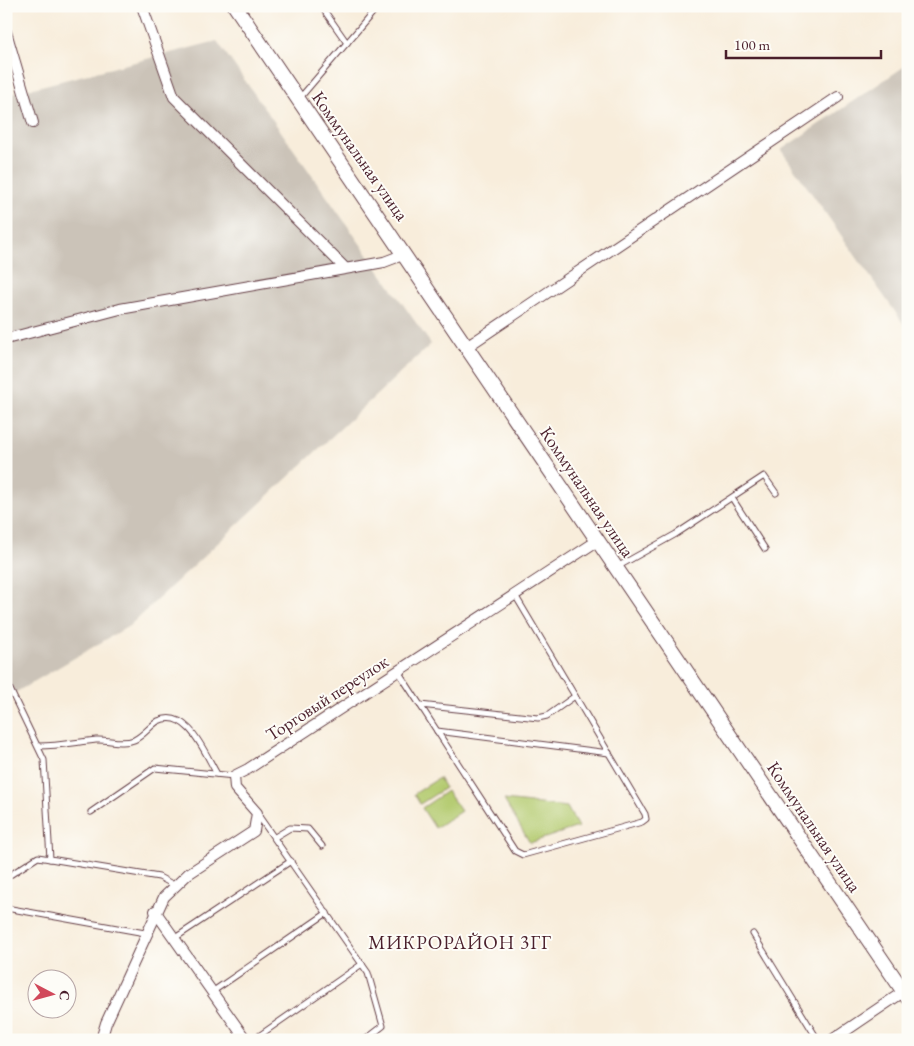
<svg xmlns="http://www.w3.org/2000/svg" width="914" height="1046" font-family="'EB Garamond',serif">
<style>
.industrial{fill:#cbc3b8}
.green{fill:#b3ca6e;stroke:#7e744c}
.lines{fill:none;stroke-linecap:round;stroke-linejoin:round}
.service-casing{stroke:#643e45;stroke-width:7}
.minor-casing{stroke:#643e45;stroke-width:12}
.secondary-casing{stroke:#643e45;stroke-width:16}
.service{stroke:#fff;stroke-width:5}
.minor{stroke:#fff;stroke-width:10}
.secondary{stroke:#fff;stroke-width:14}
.labels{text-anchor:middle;stroke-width:4;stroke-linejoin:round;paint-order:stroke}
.street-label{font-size:18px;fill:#4a1f2b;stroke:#fdfcf7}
.neighbourhood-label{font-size:19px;letter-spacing:1px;fill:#4a1f2b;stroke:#fdfcf7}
</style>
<rect width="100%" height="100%" fill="#fdfcf7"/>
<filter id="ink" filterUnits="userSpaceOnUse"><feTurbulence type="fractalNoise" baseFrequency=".02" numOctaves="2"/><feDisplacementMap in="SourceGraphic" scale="10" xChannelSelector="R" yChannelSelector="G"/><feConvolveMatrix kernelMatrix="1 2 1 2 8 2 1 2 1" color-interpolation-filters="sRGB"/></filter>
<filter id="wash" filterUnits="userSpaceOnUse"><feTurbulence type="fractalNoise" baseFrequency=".0096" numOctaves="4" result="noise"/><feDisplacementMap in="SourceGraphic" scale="20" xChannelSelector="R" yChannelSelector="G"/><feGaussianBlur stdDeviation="1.12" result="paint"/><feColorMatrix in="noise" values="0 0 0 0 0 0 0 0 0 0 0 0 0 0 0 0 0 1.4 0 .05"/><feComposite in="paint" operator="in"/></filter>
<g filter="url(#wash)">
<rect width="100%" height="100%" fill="#f8eddb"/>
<!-- industrial -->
<g class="industrial">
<polygon points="217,41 431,344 129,626 6,698 6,95"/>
<polygon points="908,64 908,330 781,150"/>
</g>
<!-- green -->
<g class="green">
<polygon points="439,778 445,788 420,804 414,794"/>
<polygon points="447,791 461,811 435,828 422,808"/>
<polygon points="504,800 567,807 578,827 530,843"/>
</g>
</g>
<g filter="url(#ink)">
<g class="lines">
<defs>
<g id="service">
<polyline points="321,6 347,43"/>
<polyline points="299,99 375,10 372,6"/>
<polyline points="732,498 765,549"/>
<polyline points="617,567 676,534 764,476 776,493"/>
<polyline points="398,671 515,851 523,855 642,822 646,819 645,814 515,595"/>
<polyline points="6,681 44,760 50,859"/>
<polyline points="420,705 538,718 547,716 575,696"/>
<polyline points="437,731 609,753"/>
<path d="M39 746C58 746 77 742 96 740 108 739 122 745 134 740 143 736 150 726 158 721 188 707 205 754 217 774"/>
<polyline points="91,812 155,768 234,776"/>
<polyline points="258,815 368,973 383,1026 365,1040"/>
<polyline points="275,837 290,828 308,829 322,846"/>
<polyline points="6,881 7,877 38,857 159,877 174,885"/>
<polyline points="6,908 145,933"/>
<polyline points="753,934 818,1040"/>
<polyline points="175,938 291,861"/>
<polyline points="212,992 327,913"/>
<polyline points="253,1040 362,964"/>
</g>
<g id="minor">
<polyline points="142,6 174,97 345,268"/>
<polyline points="6,32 33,123"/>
<polyline points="6,339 120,309 384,262 405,254"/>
<polyline points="468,346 838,97"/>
<polyline points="155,911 246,1040"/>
<polyline points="101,1040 106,1023 164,897 188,874 254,831 257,813 235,788 234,776 248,769 597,541"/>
<polyline points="832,1040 903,992"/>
</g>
<path id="secondary" d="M235 6C461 336 683 668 908 998"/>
</defs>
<!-- service casing -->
<use href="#service" class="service-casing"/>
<!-- minor casing -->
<use href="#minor" class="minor-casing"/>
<!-- secondary casing -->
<use href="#secondary" class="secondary-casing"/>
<!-- service -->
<use href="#service" class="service"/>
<!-- minor -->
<use href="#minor" class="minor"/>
<!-- secondary -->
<use href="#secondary" class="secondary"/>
</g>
</g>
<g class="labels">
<!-- street labels -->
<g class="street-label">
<text transform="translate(360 156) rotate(55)" y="6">Коммунальная улица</text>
<text transform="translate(587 492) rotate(56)" y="6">Коммунальная улица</text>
<text transform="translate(327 698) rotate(-33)" y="6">Торговый переулок</text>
<text transform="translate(814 827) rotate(56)" y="6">Коммунальная улица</text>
</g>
<!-- neighbourhood labels -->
<g class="neighbourhood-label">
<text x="460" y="949">МИКРОРАЙОН 3ГГ</text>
</g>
</g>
<!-- margin -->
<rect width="914" height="1046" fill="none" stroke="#fdfcf7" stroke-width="25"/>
<!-- north arrow -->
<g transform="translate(52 994) rotate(96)"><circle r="24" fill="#fdfcf7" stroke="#b5a4a5"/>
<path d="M0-4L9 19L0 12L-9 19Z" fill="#d1495b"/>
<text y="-8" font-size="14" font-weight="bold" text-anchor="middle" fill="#4a1f2b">С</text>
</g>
<!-- scale -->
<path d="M726 50v8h155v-8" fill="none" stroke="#4a1f2b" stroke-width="2.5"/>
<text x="734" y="50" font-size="15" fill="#4a1f2b" stroke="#fdfcf7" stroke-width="4" paint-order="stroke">100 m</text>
</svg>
